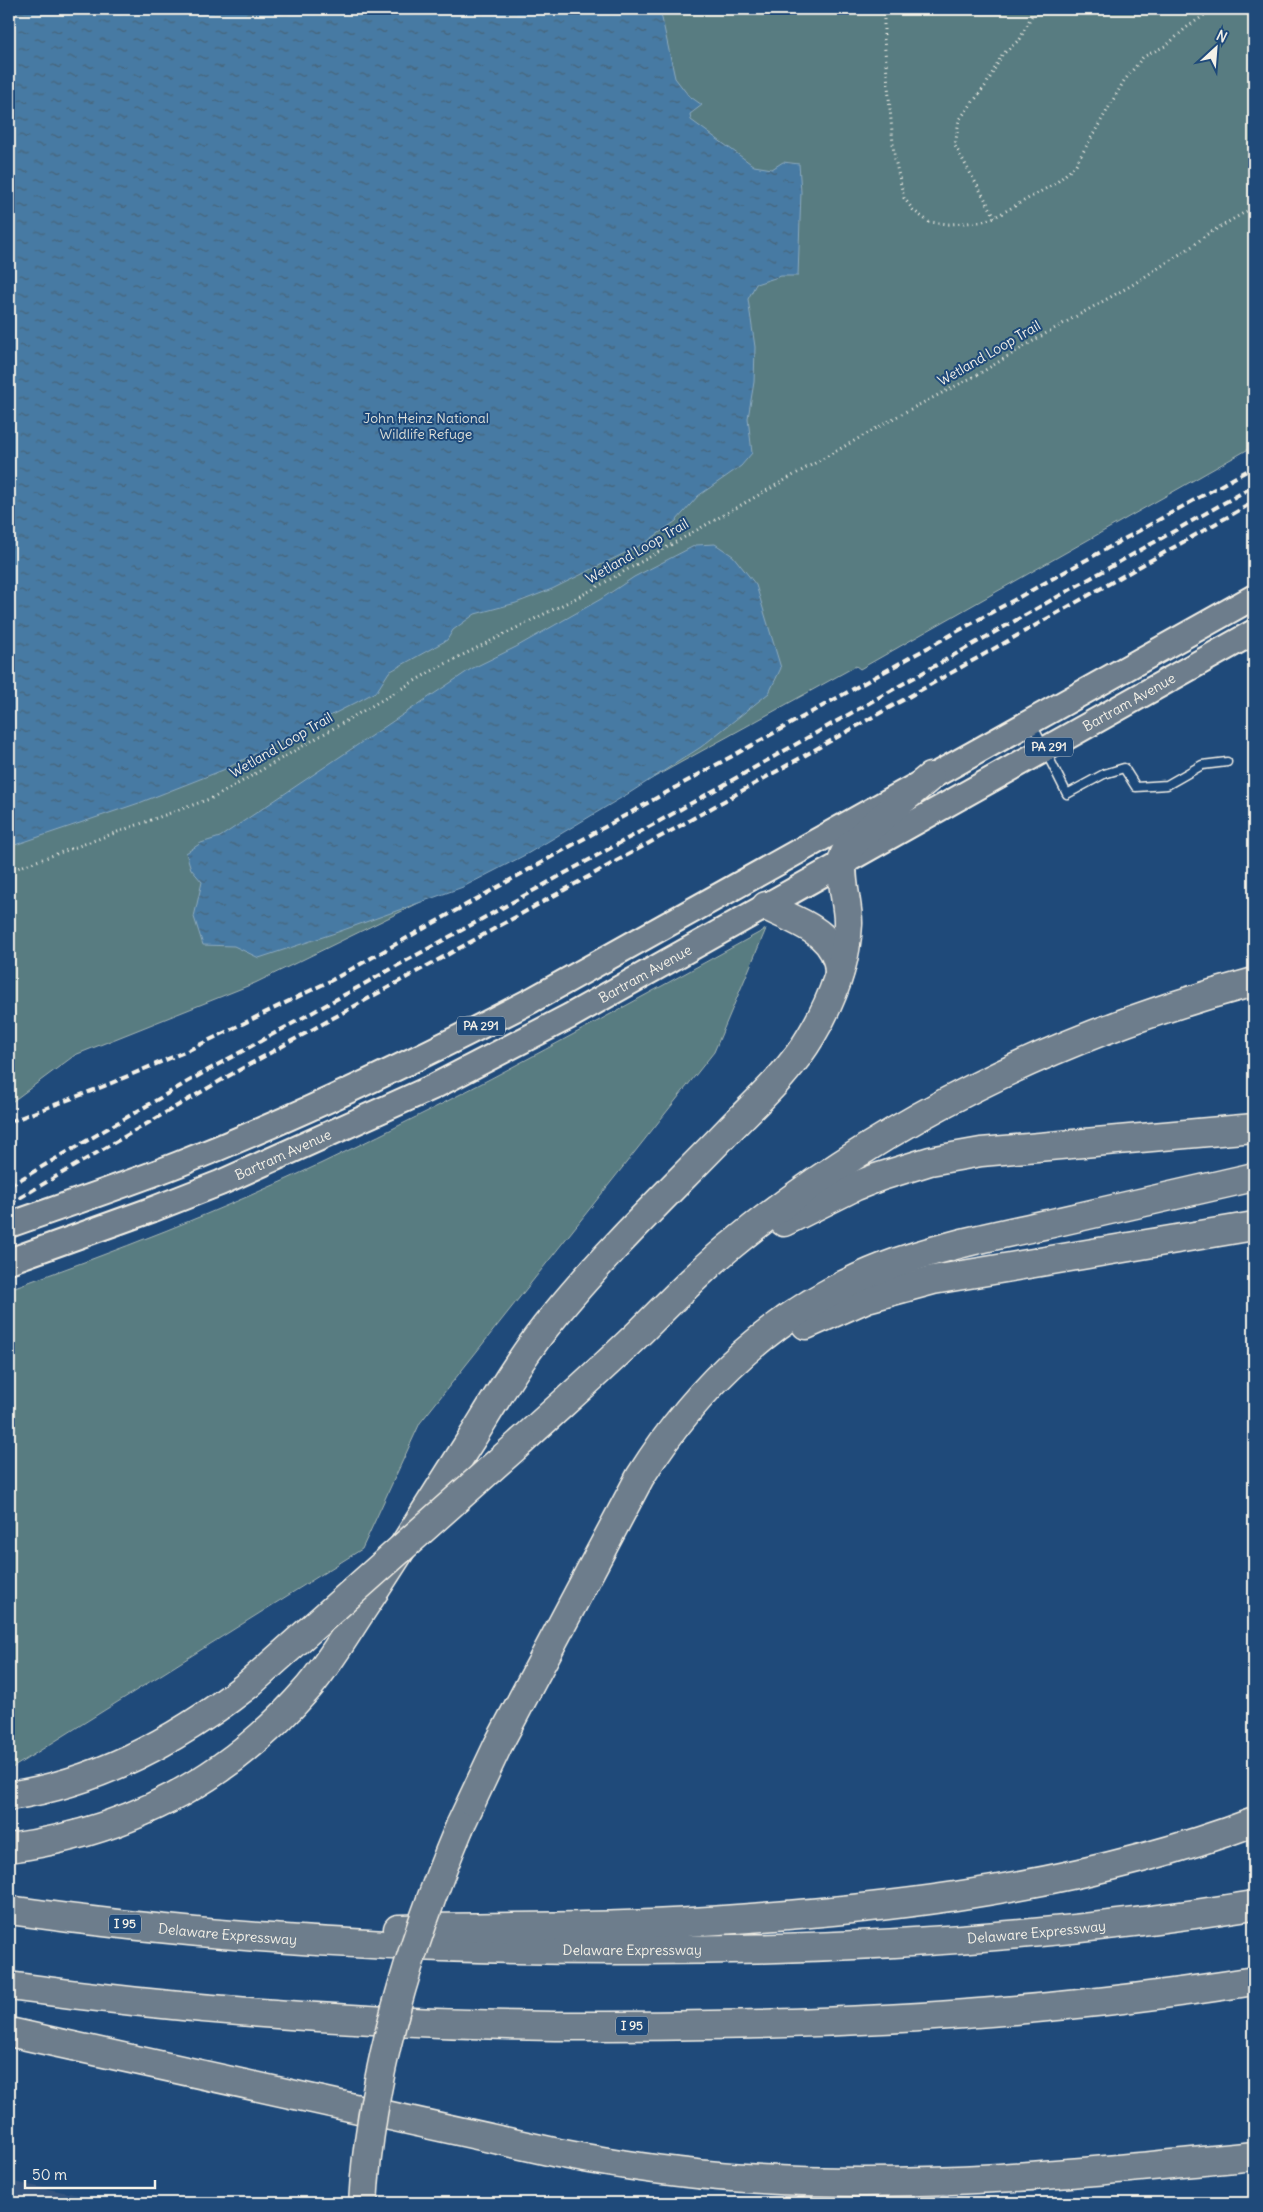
<svg xmlns="http://www.w3.org/2000/svg" width="1263" height="2212" font-family="Delius,sans-serif">
<style>
.built{fill:#35557f}
.park{fill:#597c81;stroke:#a6b6b4}
.water{fill:url(#water-ripples);stroke:#8caabf}
.lines{fill:none;stroke-linecap:round;stroke-linejoin:round}
.lane-casing{stroke:#f4f1e8;stroke-width:11}
.primary-casing{stroke:#f4f1e8;stroke-width:28}
.highway-casing{stroke:#f4f1e8;stroke-width:31}
.path{stroke:#f4f1e8;stroke-width:3;stroke-dasharray:1 4;stroke-linecap:butt}
.lane{stroke:#1f4a7a;stroke-width:8}
.primary{stroke:#6d7d8c;stroke-width:24}
.highway{stroke:#6d7d8c;stroke-width:28}
.rail{stroke:#f4f1e8;stroke-width:4;stroke-dasharray:8 4;stroke-linecap:butt}
.highway-bridge-casing{stroke:#f4f1e8;stroke-width:31;stroke-linecap:butt}
.highway-bridge{stroke:#6d7d8c;stroke-width:28}
.labels{text-anchor:middle;stroke-width:4;stroke-linejoin:round;paint-order:stroke}
.shield{fill:#1f4a7a;stroke:#b4bfc7;stroke-width:1}
.shield-label{font-size:12px;font-weight:bold;fill:#f4f1e8}
.street-label{font-size:14px;fill:#f4f1e8;stroke:#1f4a7a}
.park-label{font-size:14px;fill:#dddfd9;stroke:#1f4a7a}
</style>
<defs>
<pattern id="water-ripples" width="26" height="14" patternUnits="userSpaceOnUse" patternTransform="scale(1.25)"><rect width="26" height="14" fill="#467aa3"/><path d="M2 4q2-2 4 0t4 0M15 11q2-2 4 0t4 0" fill="none" stroke="#476479"/></pattern>
</defs>
<rect width="100%" height="100%" fill="#1f4a7a"/>
<filter id="ink" filterUnits="userSpaceOnUse"><feTurbulence type="fractalNoise" baseFrequency=".02" numOctaves="2"/><feDisplacementMap in="SourceGraphic" scale="10" xChannelSelector="R" yChannelSelector="G"/><feConvolveMatrix kernelMatrix="1 2 1 2 8 2 1 2 1" color-interpolation-filters="sRGB"/></filter>
<g filter="url(#ink)">
<!-- built -->
<polygon class="built" points="9,2181 117,2203 9,2203"/>
<!-- park -->
<g class="park">
<polygon points="9,9 1254,9 1254,446 860,669 856,666 482,872 255,983 75,1055 9,1104"/>
<path d="M766 929 714 1052 420 1423 362 1549 9 1770V1289C115 1252 220 1211 322 1163 473 1092 619 1009 766 929Z"/>
</g>
<!-- water -->
<g class="water">
<polygon points="9,9 660,9 675,78 688,95 702,105 690,114 691,120 754,166 772,169 783,162 799,164 801,192 798,276 781,276 756,284 748,299 755,347 754,382 748,418 752,453 741,466 698,496 676,521 645,543 552,589 516,603 475,614 453,630 447,640 389,672 377,691 357,702 223,770 139,803 9,847"/>
<polygon points="715,544 733,556 756,585 781,668 769,693 701,747 631,792 527,854 463,887 335,933 259,958 234,946 203,945 194,917 202,882 191,869 186,853 201,843 220,837 471,669 516,647 601,599 634,577 696,545"/>
</g>
<g class="lines">
<defs>
<polyline id="lane" points="1032,724 1067,794 1104,774 1124,768 1136,787 1167,785 1202,765 1227,762"/>
<g id="primary">
<path d="M9 1225C66 1205 123 1186 179 1164 300 1116 417 1060 532 1000L1254 597"/>
<path id="s1" d="M9 1261 151 1210 220 1183 433 1087 570 1016 1254 632"/>
</g>
<g id="highway">
<path d="M766 906C797 922 839 933 839 973"/>
<polyline points="784,1222 856,1186 879,1177 930,1161 981,1152 1254,1128"/>
<polyline points="806,1325 867,1298 933,1280 1254,1226"/>
<path d="M522 1441C561 1405 601 1370 639 1333 668 1304 696 1275 728 1248 881 1121 1062 1033 1254 982"/>
<path d="M460 1826 498 1745 640 1477C698 1384 780 1307 884 1267 936 1247 993 1236 1048 1224 1117 1208 1186 1192 1254 1177"/>
<path d="M9 1848C129 1832 230 1779 309 1687 330 1662 346 1634 364 1607 401 1551 436 1494 472 1438 498 1396 523 1353 555 1315 608 1250 670 1191 728 1131 757 1101 790 1072 811 1036 831 1003 846 964 848 924 849 904 836 869 846 851 850 845 858 840 862 835 884 815 907 796 930 777"/>
<path id="s2" d="M9 1910C218 1940 430 1951 641 1950 846 1950 1052 1938 1254 1905"/>
<path d="M398 1929C482 1926 566 1928 651 1924 850 1914 1066 1893 1254 1822"/>
<path d="M9 1986C241 2018 476 2030 710 2025 892 2022 1074 2010 1254 1981"/>
<path d="M9 2032 558 2153C619 2165 682 2174 745 2178 914 2190 1086 2173 1254 2156"/>
</g>
</defs>
<!-- lane casing -->
<use href="#lane" class="lane-casing"/>
<!-- primary casing -->
<use href="#primary" class="primary-casing"/>
<!-- highway casing -->
<use href="#highway" class="highway-casing"/>
<!-- path -->
<g class="path">
<polyline points="884,9 884,39 894,155 904,198 914,211 929,222 949,224 980,222 995,217 1056,183 1075,166 1124,81 1143,57 1167,45 1186,28 1213,9"/>
<polyline points="995,217 955,146 959,120 986,85 1002,55 1020,39 1035,9"/>
<polyline points="9,871 215,797 437,668 586,593 905,412 977,375 1043,335 1132,285 1194,245 1206,235 1254,207"/>
</g>
<!-- lane -->
<use href="#lane" class="lane"/>
<!-- primary -->
<use href="#primary" class="primary"/>
<!-- highway -->
<use href="#highway" class="highway"/>
<!-- rail -->
<g class="rail">
<polyline points="9,1122 102,1087 189,1050 332,980 660,796 1254,467"/>
<polyline points="9,1186 208,1070 665,818 1254,486"/>
<polyline points="9,1204 232,1074 669,832 1254,502"/>
</g>
<defs>
<g id="highway-bridge">
<path d="M9 1796C98 1783 179 1739 249 1684L522 1441"/>
<path d="M363 2203C371 2071 409 1947 460 1826"/>
</g>
</defs>
<!-- highway-bridge casing -->
<use href="#highway-bridge" class="highway-bridge-casing"/>
<!-- highway-bridge -->
<use href="#highway-bridge" class="highway-bridge"/>
</g>
</g>
<g class="labels">
<!-- shield labels -->
<g class="shield">
<rect x="1025" y="737.5" width="48" height="19" rx="4"/>
<rect x="457" y="1016.5" width="48" height="19" rx="4"/>
<rect x="109" y="1914.5" width="32" height="19" rx="4"/>
<rect x="616" y="2016.5" width="32" height="19" rx="4"/>
</g>
<g class="shield-label">
<text x="1049" y="751">PA 291</text>
<text x="481" y="1030">PA 291</text>
<text x="125" y="1928">I 95</text>
<text x="632" y="2030">I 95</text>
</g>
<!-- street labels -->
<g class="street-label">
<text transform="translate(989 353) rotate(-30)" y="5">Wetland Loop Trail</text>
<text transform="translate(637 551) rotate(-30)" y="5">Wetland Loop Trail</text>
<text dy="5" stroke="none"><textPath href="#s1" startOffset="1254">Bartram Avenue</textPath></text>
<text transform="translate(281 745) rotate(-30)" y="5">Wetland Loop Trail</text>
<text dy="5" stroke="none"><textPath href="#s1" startOffset="699">Bartram Avenue</textPath></text>
<text dy="5" stroke="none"><textPath href="#s1" startOffset="294">Bartram Avenue</textPath></text>
<text dy="5" stroke="none"><textPath href="#s2" startOffset="1030">Delaware Expressway</textPath></text>
<text dy="5" stroke="none"><textPath href="#s2" startOffset="220">Delaware Expressway</textPath></text>
<text dy="5" stroke="none"><textPath href="#s2" startOffset="625">Delaware Expressway</textPath></text>
</g>
<!-- park labels -->
<g class="park-label">
<text x="426" y="423">John Heinz National<tspan x="426" dy="16">Wildlife Refuge</tspan></text>
</g>
</g>
<!-- margin -->
<rect width="1263" height="2212" fill="none" stroke="#1f4a7a" stroke-width="30"/>
<rect x="15" y="15" width="1233" height="2182" fill="none" stroke="#f4f1e8" stroke-width="2" filter="url(#ink)"/>
<!-- north arrow -->
<g transform="translate(1216 48) rotate(26)" stroke="#1f4a7a" stroke-width="4" paint-order="stroke">
<path d="M0-4L9 19L0 12L-9 19Z" fill="#f4f1e8"/>
<text y="-8" font-size="14" font-weight="bold" text-anchor="middle" fill="#f4f1e8">N</text>
</g>
<!-- scale -->
<path d="M25 2180v8h130v-8" fill="none" stroke="#f4f1e8" stroke-width="2.5"/>
<text x="32" y="2180" font-size="15" fill="#f4f1e8" stroke="#1f4a7a" stroke-width="4" paint-order="stroke">50 m</text>
</svg>
